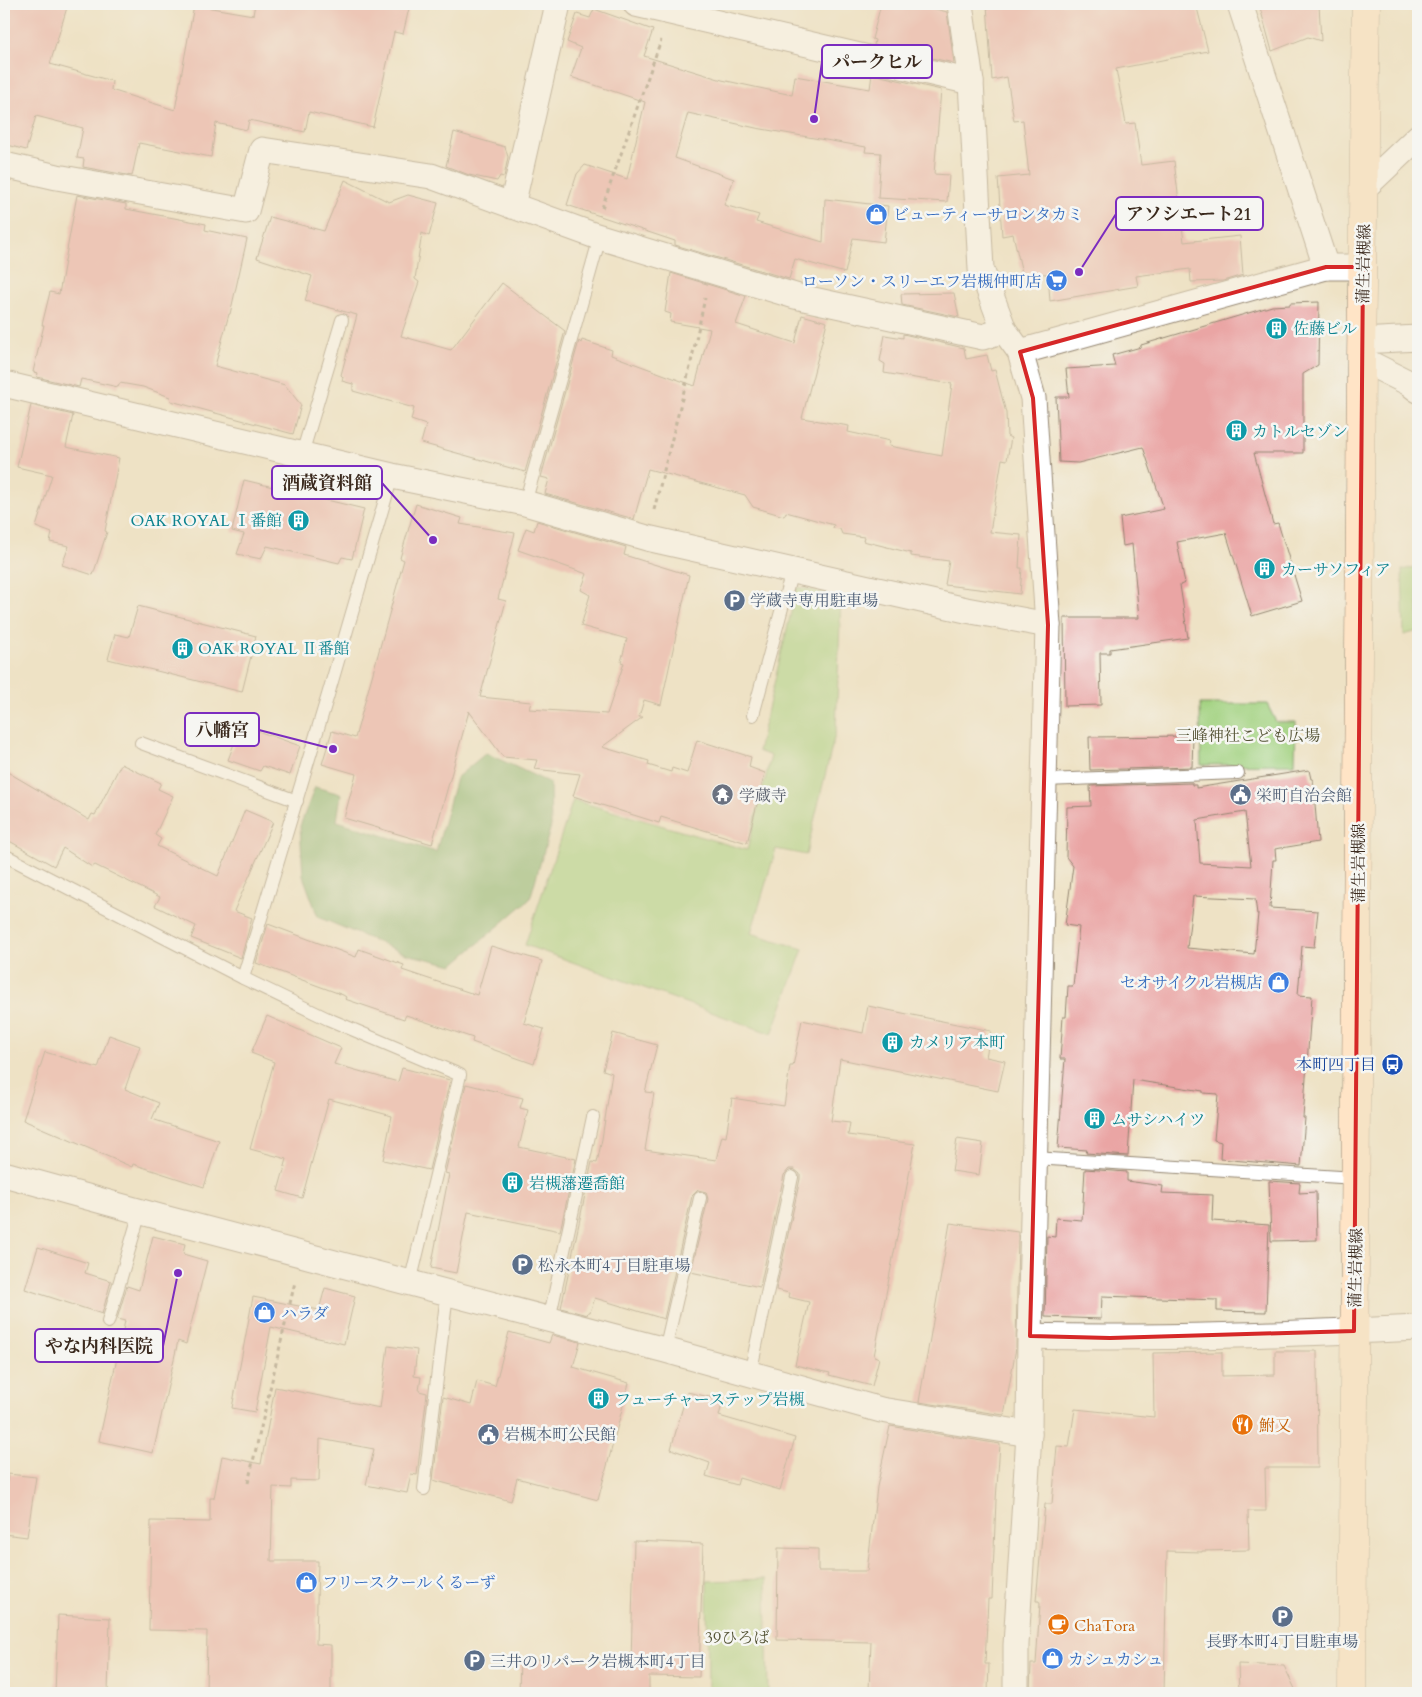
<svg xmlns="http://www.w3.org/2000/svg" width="1422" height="1697" font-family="Cardo,'Noto Serif JP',serif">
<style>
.green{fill:#a2d280;stroke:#6e7e4f}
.forest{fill:#81b46e;stroke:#5e6f46}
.building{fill:#eaa5a4;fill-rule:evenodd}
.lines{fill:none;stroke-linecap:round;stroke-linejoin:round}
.service-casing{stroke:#948672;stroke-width:14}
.minor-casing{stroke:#948672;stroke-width:27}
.secondary-casing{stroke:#948672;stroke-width:29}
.path{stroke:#948672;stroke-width:3;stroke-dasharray:4 4;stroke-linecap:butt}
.service{stroke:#fff;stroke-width:12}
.minor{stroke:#fff;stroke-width:25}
.secondary{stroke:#ffe4c6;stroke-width:28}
.marked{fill:none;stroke:#d62828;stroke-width:4;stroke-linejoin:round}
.labels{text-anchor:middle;stroke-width:5;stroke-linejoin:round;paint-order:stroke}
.shop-label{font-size:16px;fill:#366cbe;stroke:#f6f6f2;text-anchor:start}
.street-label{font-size:16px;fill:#3b2a1e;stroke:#f6f6f2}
.culture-label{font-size:16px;fill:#0d838f;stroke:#f6f6f2;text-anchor:start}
.service-label{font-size:16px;fill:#4e5e75;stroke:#f6f6f2;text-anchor:start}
.park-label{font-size:16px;fill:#555436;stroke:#f6f6f2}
.worship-label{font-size:16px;fill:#5b616d;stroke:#f6f6f2;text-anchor:start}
.transit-label{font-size:16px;fill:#164399;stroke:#f6f6f2;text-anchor:end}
.food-label{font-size:16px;fill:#c56008;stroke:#f6f6f2;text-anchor:start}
.leader{fill:none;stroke:#7b2cbf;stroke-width:2}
.callout-dot{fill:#7b2cbf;stroke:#f6f6f2;stroke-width:2}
.callout{fill:#f6f6f2;stroke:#7b2cbf;stroke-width:2}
.callout-label{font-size:18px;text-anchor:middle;font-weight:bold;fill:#3b2a1e}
</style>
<rect width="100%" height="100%" fill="#f6f6f2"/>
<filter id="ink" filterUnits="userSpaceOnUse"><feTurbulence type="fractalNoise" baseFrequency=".02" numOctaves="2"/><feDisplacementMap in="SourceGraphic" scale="10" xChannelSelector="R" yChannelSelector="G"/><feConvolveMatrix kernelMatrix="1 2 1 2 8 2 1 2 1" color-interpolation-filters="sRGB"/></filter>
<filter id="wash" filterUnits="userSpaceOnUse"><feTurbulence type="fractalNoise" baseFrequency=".0096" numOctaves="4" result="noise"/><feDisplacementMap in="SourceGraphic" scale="20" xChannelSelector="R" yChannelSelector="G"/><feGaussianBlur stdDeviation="1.12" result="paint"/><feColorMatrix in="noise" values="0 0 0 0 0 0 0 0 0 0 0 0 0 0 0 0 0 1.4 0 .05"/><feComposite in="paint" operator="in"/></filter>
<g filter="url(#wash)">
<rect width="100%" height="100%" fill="#eee2c5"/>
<!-- green -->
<g class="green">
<polygon points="1418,566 1418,631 1404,635 1402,570"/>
<polygon points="797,587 841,596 836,730 806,855 776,849 751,933 803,949 772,1034 525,945 573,800 747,850 771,756 758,751"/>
<polygon points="1200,704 1267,704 1276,722 1296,722 1295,764 1201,765"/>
<polygon points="766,1579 768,1693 708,1693 707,1581"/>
</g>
<!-- forest -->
<polygon class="forest" points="486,753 550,783 551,826 530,899 453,965 406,954 318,917 303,876 300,826 315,787 341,794 337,821 436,852 456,778"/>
<g id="blocks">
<!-- building -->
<g class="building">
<polygon points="4,4 68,4 50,64 112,81 111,90 175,110 194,5 253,15 255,4 410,4 403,34 394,32 373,127 309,112 305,132 249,120 247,130 216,123 211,157 139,143 132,176 83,167 84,159 77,158 83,128 36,116 26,150 4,144"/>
<polygon points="881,4 917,4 947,12 954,63 874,45 875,40 872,39"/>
<polygon points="987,4 1196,4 1208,51 1116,69 1126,124 1135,123 1141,165 1174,161 1184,242 1240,236 1243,275 1223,281 1191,282 1190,269 1136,276 1138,286 1050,301 1048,274 1022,273 1013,234 1002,236 998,178 1029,175 1023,120 1014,121 1007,77 992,80"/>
<polygon points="1259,4 1319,4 1321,41 1308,37 1272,51"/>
<polygon points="594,9 653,30 644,56 722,80 792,95 795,76 870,89 872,74 941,90 934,174 949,175 947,202 878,198 881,153 865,152 866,147 756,128 688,113 675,158 734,179 724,205 759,215 756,222 823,242 825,199 888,206 884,242 853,238 845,273 795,259 789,279 675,245 675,241 567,205 577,174 585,165 627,179 645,102 571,77 581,48 567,42 577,14 590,18"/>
<polygon points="454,132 505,147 508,157 504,177 500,176 497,181 469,175 446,166"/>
<polygon points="345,180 389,202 408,195 438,203 429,236 422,233 415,279 419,282 401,336 451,350 502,283 565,331 525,472 421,443 426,425 411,420 414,408 353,391 353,384 342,381 343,377 341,375 357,315 305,301 312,276 257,258 270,217 324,231"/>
<polygon points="77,195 126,204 126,209 206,224 205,230 247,239 230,314 229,314 215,366 285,385 301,405 293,434 171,401 170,397 143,387 120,383 118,387 81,379 79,387 37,377 38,373 33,372 44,325 42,325 50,292 59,294"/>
<polygon points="671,273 746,296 736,324 795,343 802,315 827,322 802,418 849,426 848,432 890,441 889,446 942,456 952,384 884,373 885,364 880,361 885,335 903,338 903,334 964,348 966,359 987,355 991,371 995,370 1006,413 1007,436 1011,438 1007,460 1002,459 990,532 1021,535 1019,568 1022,568 1020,594 945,585 949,561 911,556 911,553 863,541 864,537 842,534 840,529 833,528 834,525 786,512 784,516 753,507 745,495 648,469 634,519 545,494 549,479 541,477 579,341 581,343 582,340 612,350 611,355 695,386 710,329 670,322 671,314 665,312"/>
<polygon points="954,293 959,317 902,305 901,294"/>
<polygon points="1319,302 1318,365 1303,374 1303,453 1254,453 1273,524 1278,523 1302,601 1252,616 1226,533 1177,542 1185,583 1180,585 1188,638 1110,649 1110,653 1100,653 1101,705 1065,706 1064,618 1139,618 1132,544 1123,546 1120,518 1164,509 1143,447 1078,463 1059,462 1056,397 1069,397 1066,369 1115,366 1112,355 1141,347 1141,345 1272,306 1290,305 1290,303"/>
<polygon points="31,405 73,415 66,447 119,458 105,531 107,532 93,575 62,565 69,546 50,542 52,533 36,527 52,475 17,467"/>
<polygon points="244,480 364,509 352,559 342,557 339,563 267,546 261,559 237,554 244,534 232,531"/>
<polygon points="416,504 462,518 460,524 515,533 498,599 506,601 480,697 531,702 529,709 607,714 624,663 621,662 627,639 581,626 590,595 581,590 587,574 518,550 526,528 534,531 537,521 626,547 624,555 689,575 661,705 644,700 639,717 643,717 602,747 649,761 648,765 671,772 672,768 687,773 697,740 751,757 749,767 765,773 747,843 661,817 659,823 573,796 580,774 534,769 537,760 503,757 469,711 432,844 344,818 356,774 322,764 332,731 355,738 404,560 400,558"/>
<polygon points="138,606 256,636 242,692 108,659 115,634 129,637"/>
<polygon points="241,725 300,746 290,775 263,766 260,771 228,760"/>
<polygon points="1193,736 1192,767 1090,770 1089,737"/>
<polygon points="121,764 161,783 158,789 173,796 155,835 161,839 157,846 218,876 245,810 273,822 234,911 252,918 241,958 191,938 196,926 155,906 160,897 95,865 92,867 63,848 54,866 4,838 4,770 89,820 92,814 95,815"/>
<path d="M1309 770 1311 779H1313L1318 842 1275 849 1276 860H1273L1270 908 1318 911 1314 947 1302 946 1298 995 1312 996 1303 1118H1305L1301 1166 1220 1159 1221 1142 1214 1140 1218 1094 1203 1093V1091L1133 1080 1128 1156 1086 1153 1087 1150 1058 1148 1065 1059H1060L1063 1017H1066L1068 986H1073L1079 927 1065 925 1073 866 1066 857 1067 807 1091 806 1090 786 1192 783V785H1196V788ZM1245 812 1251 866 1200 863 1197 820ZM1193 896 1255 899 1257 914H1258L1254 954 1187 948Z"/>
<polygon points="268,924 356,957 359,949 404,965 402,970 477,995 491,946 542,961 524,1023 544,1029 534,1064 472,1042 473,1038 406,1015 404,1019 345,999 346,997 343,995 256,963"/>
<polygon points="868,1006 991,1031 986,1057 1005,1061 998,1091 840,1059 831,1121 850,1123 848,1135 915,1144 874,1356 879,1358 872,1386 829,1375 830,1373 795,1365 809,1302 788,1297 789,1293 776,1290 800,1179 800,1174 794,1169 789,1169 784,1175 760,1287 691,1272 708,1199 706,1192 698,1190 692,1196 664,1319 595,1298 590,1312 588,1312 587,1315 561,1308 592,1162 597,1163 602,1139 612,1073 603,1070 613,1033 657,1045 645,1092 654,1093 645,1150 716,1160 722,1136 726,1137 732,1098 784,1106 790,1066 793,1066 802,1020 863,1033"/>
<polygon points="267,1016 341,1048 334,1064 398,1082 402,1068 450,1080 429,1170 383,1160 392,1116 329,1099 302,1198 278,1191 287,1159 250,1149 274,1062 251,1053"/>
<polygon points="109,1035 140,1046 125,1089 159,1103 152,1119 219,1141 204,1187 133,1164 132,1167 23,1120 45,1052 98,1068"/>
<polygon points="466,1084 523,1098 520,1108 528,1110 519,1147 576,1159 560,1231 468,1212 456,1273 431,1268 449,1174 445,1173"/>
<polygon points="957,1139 983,1143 979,1175 952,1171"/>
<polygon points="1085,1169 1127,1172 1127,1181 1163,1186 1162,1193 1213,1195 1212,1221 1269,1225 1266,1312 1217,1311 1217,1300 1102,1296 1101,1319 1045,1317 1047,1236 1055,1237 1056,1218 1082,1220"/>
<polygon points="1269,1181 1300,1183 1299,1193 1316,1192 1317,1240 1271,1241"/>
<polygon points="950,1223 1018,1232 1016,1348 1004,1415 919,1402"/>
<polygon points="153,1236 185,1244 183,1254 207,1261 186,1344 178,1341 153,1453 99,1441 125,1321 117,1319 127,1286 139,1290"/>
<polygon points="38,1247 88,1263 85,1273 111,1281 102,1314 25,1289"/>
<polygon points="325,1288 355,1296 344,1344 271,1327 255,1412 232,1408 253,1297 319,1310"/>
<polygon points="509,1332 549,1343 552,1335 580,1342 573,1367 629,1383 598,1500 517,1478 511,1501 433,1480 443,1397 471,1405 477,1381 495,1386"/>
<polygon points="388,1346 417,1350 414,1376 421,1377 419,1391 427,1393 417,1475 411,1474 407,1493 366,1485 374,1449 320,1439 319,1481 291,1480 291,1488 273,1487 271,1561 318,1561 316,1644 331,1645 331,1693 206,1693 207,1631 149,1630 151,1521 210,1522 210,1498 214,1498 222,1456 261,1464 275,1387 380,1408"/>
<polygon points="1275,1351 1317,1351 1318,1468 1265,1468 1266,1511 1248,1511 1249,1550 1202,1551 1202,1552 1167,1551 1164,1693 1030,1693 1031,1664 1036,1664 1040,1604 1039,1601 1036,1601 1045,1504 1052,1504 1057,1446 1069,1447 1075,1409 1154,1417 1153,1353 1222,1352 1222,1376 1275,1375"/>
<polygon points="687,1392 723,1400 719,1416 795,1438 780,1490 739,1478 737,1485 706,1476 710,1463 671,1449"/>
<polygon points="890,1426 1000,1444 996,1500 992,1599 988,1599 985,1664 989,1664 988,1692 944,1691 943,1693 932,1693 869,1690 871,1642 777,1640 778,1548 818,1549 818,1571 867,1571 877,1487"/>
<polygon points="8,1474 36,1477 27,1537 4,1534 4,1503"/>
<polygon points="634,1541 703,1544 699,1677 649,1676 649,1693 519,1693 520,1659 631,1663"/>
<polygon points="58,1615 110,1618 108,1693 55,1693"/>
<polygon points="1238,1664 1284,1666 1297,1693 1239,1693"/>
</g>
</g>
</g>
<g filter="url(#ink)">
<use href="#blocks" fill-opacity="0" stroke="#948672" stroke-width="1"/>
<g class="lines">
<defs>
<g id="service">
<polyline points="302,454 342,320"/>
<polyline points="525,503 600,237"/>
<polyline points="753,715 792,571"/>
<polyline points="141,743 297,801"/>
<polyline points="1044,780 1238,773"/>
<polyline points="4,855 243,978 328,1019 460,1075 410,1283"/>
<polyline points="243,978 328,695 392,476"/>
<polyline points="1034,1158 1356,1178"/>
<polyline points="549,1320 593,1117"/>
<polyline points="108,1322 140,1212"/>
<polyline points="665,1350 700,1198"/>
<polyline points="750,1374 792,1177"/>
<polyline points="424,1489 447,1293"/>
</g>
<g id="minor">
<polyline points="636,4 971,82"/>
<polyline points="960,4 971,82 981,269 1004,330 1020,352 1033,398 1048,625 1030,1336 1029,1434 1016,1645 1016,1693"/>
<polyline points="1240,4 1326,267"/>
<polyline points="4,165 57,177 246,211 262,150 431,176 593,235 795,296 983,337 1004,330"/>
<polyline points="1364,188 1418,137"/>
<polyline points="512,206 558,4"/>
<polyline points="1361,341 1418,338"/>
<polyline points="1020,352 1326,267 1363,267"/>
<polyline points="1361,359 1409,383 1418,390"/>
<polyline points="4,384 392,476 525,503 647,538 966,610 1048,625"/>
<polyline points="4,1174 160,1217 665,1350 881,1410 1029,1434"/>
<path d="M1030 1336C1160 1339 1289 1334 1418 1328"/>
</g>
<polyline id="secondary" points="1352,1693 1361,359 1366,4"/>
</defs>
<!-- service casing -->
<use href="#service" class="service-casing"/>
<!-- minor casing -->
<use href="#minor" class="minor-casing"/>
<!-- secondary casing -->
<use href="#secondary" class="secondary-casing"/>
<!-- path -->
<g class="path">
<polyline points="602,208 661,40"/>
<polyline points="654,510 690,367 705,298"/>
<polyline points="248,1483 295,1282"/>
</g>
<!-- service -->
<use href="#service" class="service"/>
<!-- minor -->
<use href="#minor" class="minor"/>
<!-- secondary -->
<use href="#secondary" class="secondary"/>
</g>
</g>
<!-- marked area -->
<path d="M0 0H1422V1697H0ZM1326 267H1363L1354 1331 1110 1338 1030 1336 1048 625 1033 398 1020 352Z" fill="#eee2c5" fill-opacity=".55" fill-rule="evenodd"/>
<path class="marked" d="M1326 267H1363L1354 1331 1110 1338 1030 1336 1048 625 1033 398 1020 352Z"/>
<!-- icons -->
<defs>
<symbol id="shop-disc" viewBox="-11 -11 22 22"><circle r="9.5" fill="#3f7fe0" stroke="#f6f6f2"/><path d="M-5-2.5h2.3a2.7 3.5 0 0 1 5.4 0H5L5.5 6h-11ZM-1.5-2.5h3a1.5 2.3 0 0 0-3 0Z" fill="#fff"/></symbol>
<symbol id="supermarket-disc" viewBox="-11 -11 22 22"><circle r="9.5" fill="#3f7fe0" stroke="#f6f6f2"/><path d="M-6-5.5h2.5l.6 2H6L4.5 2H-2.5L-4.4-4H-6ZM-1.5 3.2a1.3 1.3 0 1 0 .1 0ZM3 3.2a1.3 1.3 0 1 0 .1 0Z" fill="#fff"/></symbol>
<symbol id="building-disc" viewBox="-11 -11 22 22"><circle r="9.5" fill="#0f9aa8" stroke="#f6f6f2"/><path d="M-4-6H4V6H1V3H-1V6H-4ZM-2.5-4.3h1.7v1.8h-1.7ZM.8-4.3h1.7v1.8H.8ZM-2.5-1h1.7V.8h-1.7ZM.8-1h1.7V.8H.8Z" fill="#fff"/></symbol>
<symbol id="parking-disc" viewBox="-11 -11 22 22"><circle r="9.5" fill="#5c6f8a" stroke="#f6f6f2"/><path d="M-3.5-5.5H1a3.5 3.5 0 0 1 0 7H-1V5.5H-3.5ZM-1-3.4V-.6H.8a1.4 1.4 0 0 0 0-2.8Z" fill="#fff"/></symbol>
<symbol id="temple-disc" viewBox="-11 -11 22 22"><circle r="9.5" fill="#6b7280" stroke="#f6f6f2"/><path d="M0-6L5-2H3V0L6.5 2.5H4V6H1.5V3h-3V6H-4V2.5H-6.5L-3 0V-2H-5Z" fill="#fff"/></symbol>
<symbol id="civic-disc" viewBox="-11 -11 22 22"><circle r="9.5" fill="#5c6f8a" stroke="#f6f6f2"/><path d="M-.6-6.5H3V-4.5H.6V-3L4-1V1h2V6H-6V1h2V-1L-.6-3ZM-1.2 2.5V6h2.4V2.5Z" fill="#fff"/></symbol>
<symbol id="bus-disc" viewBox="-11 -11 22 22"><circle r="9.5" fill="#1a4fb4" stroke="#f6f6f2"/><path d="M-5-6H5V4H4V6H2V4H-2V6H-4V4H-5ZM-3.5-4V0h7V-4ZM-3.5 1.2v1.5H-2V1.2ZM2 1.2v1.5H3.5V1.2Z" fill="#fff"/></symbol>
<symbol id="restaurant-disc" viewBox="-11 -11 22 22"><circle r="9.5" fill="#e8710a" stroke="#f6f6f2"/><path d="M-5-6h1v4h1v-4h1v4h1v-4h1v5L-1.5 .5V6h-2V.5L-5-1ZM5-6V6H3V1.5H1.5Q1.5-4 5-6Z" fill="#fff"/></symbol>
<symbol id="cafe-disc" viewBox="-11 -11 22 22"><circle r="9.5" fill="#e8710a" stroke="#f6f6f2"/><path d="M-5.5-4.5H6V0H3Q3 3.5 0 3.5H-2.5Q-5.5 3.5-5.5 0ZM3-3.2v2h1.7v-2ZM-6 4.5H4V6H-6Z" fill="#fff"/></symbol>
</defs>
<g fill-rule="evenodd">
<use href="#shop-disc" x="864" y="202" width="25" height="25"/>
<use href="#supermarket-disc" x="1044" y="268" width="25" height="25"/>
<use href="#building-disc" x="1264" y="316" width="25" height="25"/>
<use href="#building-disc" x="1224" y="418" width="25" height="25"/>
<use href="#building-disc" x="286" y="508" width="25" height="25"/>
<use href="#building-disc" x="1252" y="556" width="25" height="25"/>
<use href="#parking-disc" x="722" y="588" width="25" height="25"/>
<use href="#building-disc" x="170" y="636" width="25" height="25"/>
<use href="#temple-disc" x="710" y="782" width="25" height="25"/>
<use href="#civic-disc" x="1228" y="782" width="25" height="25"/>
<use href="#shop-disc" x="1266" y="970" width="25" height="25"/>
<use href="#building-disc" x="880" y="1030" width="25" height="25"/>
<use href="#bus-disc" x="1380" y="1052" width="25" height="25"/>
<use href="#building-disc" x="1082" y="1106" width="25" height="25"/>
<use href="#building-disc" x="500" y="1170" width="25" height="25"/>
<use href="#parking-disc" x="510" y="1252" width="25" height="25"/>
<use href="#shop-disc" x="252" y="1300" width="25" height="25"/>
<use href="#building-disc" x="586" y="1386" width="25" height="25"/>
<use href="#restaurant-disc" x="1230" y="1412" width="25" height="25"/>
<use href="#civic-disc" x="476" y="1422" width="25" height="25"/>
<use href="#shop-disc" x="294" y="1570" width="25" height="25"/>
<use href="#parking-disc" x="1270" y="1604" width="25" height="25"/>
<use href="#cafe-disc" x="1046" y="1612" width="25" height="25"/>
<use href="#shop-disc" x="1040" y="1646" width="25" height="25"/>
<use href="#parking-disc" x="462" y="1648" width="25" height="25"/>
</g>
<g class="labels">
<!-- shop labels -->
<g class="shop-label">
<text x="893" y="220">ビューティーサロンタカミ</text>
<text x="1041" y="287" text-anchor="end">ローソン・スリーエフ岩槻仲町店</text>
<text x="1262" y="988" text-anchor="end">セオサイクル岩槻店</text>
<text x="281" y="1319">ハラダ</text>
<text x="322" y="1588">フリースクールくるーず</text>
<text x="1068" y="1665">カシュカシュ</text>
</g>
<!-- street labels -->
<g class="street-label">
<text transform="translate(1363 264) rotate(-89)" y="6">蒲生岩槻線</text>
<text transform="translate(1358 863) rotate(-90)" y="6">蒲生岩槻線</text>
<text transform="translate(1355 1268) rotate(-89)" y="6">蒲生岩槻線</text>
</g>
<!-- culture labels -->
<g class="culture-label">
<text x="1293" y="334">佐藤ビル</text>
<text x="1252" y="437">カトルセゾン</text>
<text x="282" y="526" text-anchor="end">OAK ROYAL Ⅰ番館</text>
<text x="1281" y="575">カーサソフィア</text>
<text x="198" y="654">OAK ROYAL Ⅱ番館</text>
<text x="909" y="1048">カメリア本町</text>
<text x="1111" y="1125">ムサシハイツ</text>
<text x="529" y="1189">岩槻藩遷喬館</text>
<text x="615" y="1405">フューチャーステップ岩槻</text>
</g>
<!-- service labels -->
<g class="service-label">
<text x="750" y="606">学蔵寺専用駐車場</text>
<text x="1256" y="801">栄町自治会館</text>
<text x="538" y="1271">松永本町4丁目駐車場</text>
<text x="504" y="1440">岩槻本町公民館</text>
<text x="1282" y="1647" text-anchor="middle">長野本町4丁目駐車場</text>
<text x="490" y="1667">三井のリパーク岩槻本町4丁目</text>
</g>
<!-- park labels -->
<g class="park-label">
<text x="1248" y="741">三峰神社こども広場</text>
<text x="737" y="1643">39ひろば</text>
</g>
<!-- worship labels -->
<g class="worship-label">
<text x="739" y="801">学蔵寺</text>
</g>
<!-- transit labels -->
<g class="transit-label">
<text x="1376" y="1070">本町四丁目</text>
</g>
<!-- food labels -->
<g class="food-label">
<text x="1259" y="1431">鮒又</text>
<text x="1074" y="1631">ChaTora</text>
</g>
</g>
<!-- callouts -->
<path class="leader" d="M814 119L822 62M1079 272L1116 214M433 540L382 483M333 749L259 730M178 1273L163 1346"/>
<g class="callout-dot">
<circle cx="814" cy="119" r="5"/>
<circle cx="1079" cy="272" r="5"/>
<circle cx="433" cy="540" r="5"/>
<circle cx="333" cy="749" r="5"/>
<circle cx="178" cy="1273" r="5"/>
</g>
<g class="callout">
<rect x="822" y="45" width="110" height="33" rx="5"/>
<rect x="1116" y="197" width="147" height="33" rx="5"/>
<rect x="272" y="466" width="110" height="33" rx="5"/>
<rect x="185" y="713" width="74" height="33" rx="5"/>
<rect x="35" y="1329" width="128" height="33" rx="5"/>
</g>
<g class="callout-label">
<text x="877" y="68">パークヒル</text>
<text x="1189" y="220">アソシエート21</text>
<text x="327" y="489">酒蔵資料館</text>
<text x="222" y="736">八幡宮</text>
<text x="99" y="1352">やな内科医院</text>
</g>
<!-- margin -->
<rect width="1422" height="1697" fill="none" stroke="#f6f6f2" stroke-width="20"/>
</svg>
